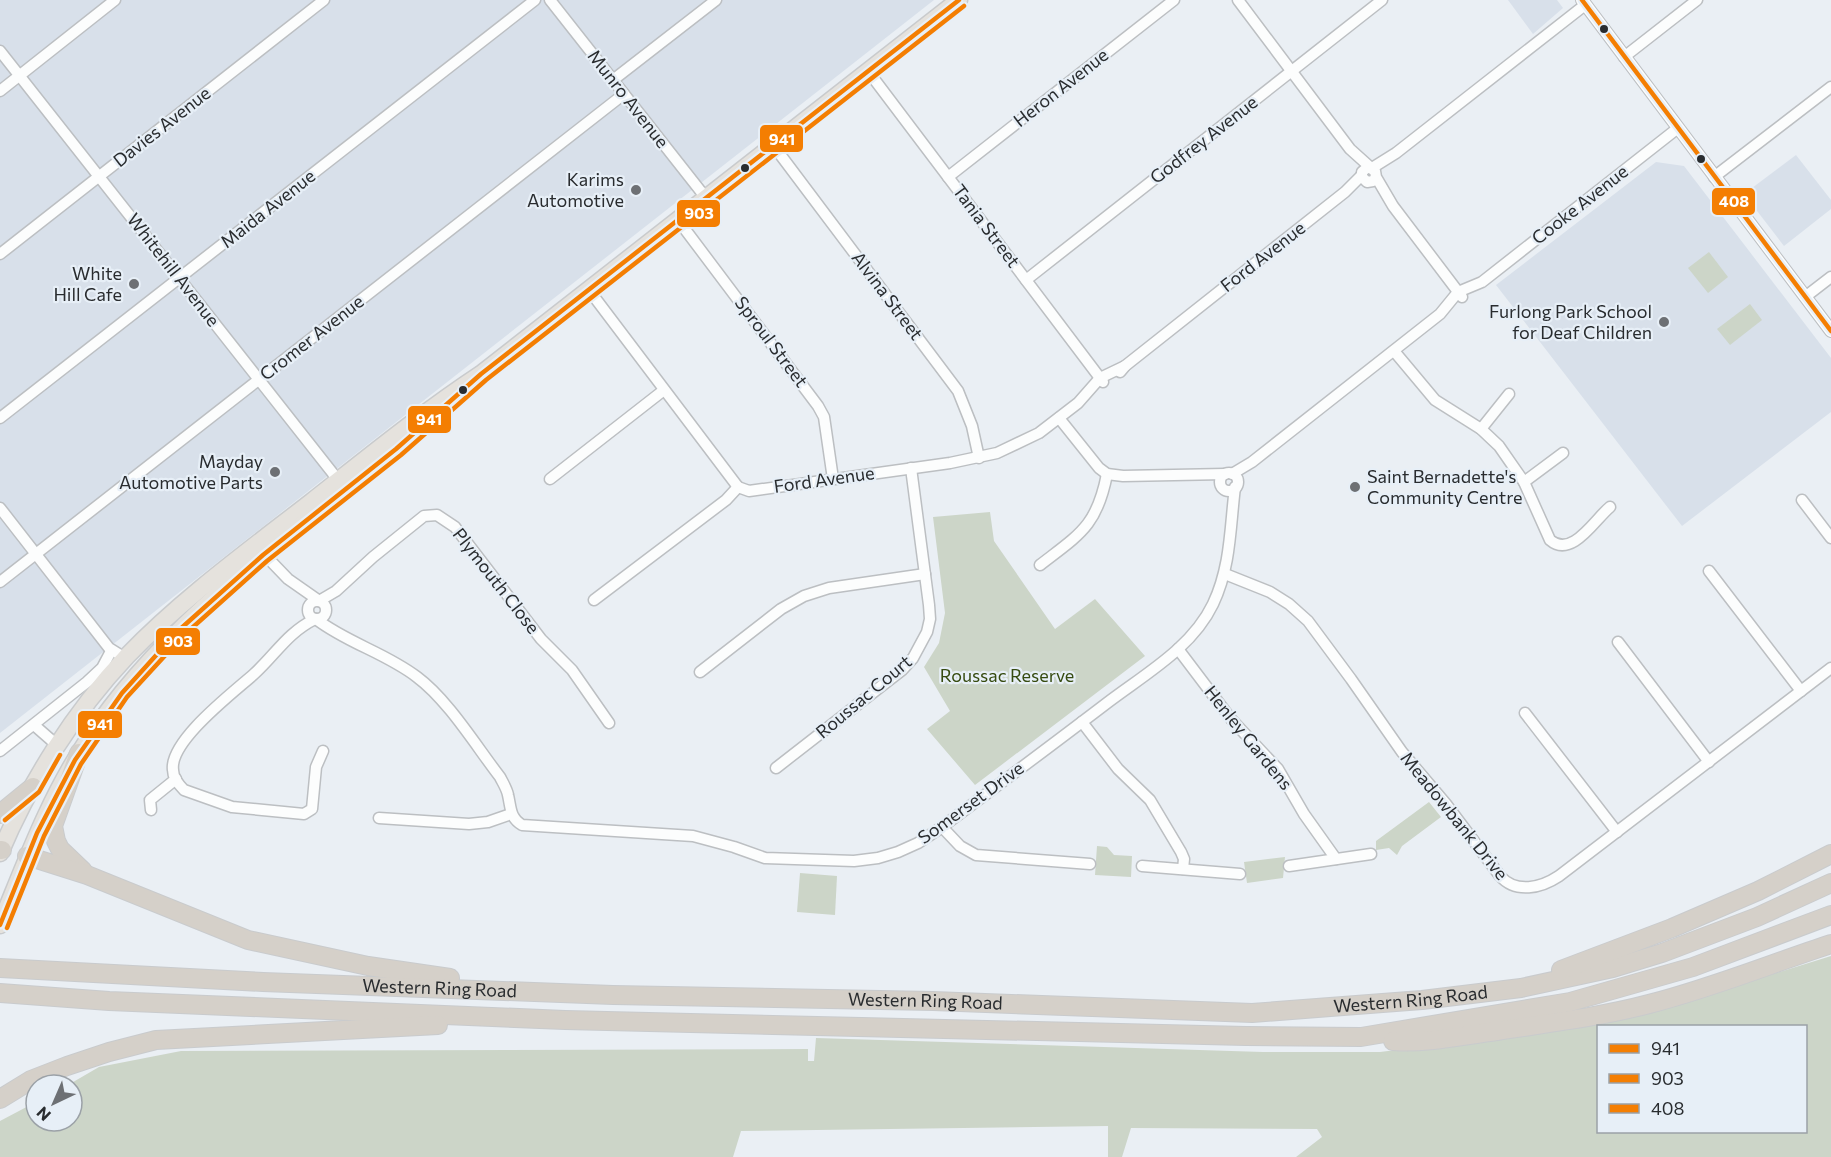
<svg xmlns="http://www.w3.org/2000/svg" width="1831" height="1157" font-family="Commissioner,sans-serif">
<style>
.built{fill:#d8e0ea}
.green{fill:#ccd5c8;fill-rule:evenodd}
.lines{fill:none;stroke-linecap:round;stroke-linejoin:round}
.minor-casing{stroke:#bcbfc2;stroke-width:13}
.tertiary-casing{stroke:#bcbfc2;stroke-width:14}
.primary-casing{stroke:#c9cbcd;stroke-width:19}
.motorway-casing{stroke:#c9cbcd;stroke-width:20}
.minor{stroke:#fcfdfd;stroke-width:10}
.tertiary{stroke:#fcfdfd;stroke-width:12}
.primary{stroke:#e5e2dd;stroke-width:16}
.motorway{stroke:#d5d0c9;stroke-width:18}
.bus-1-casing{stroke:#e7eff7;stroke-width:9}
.bus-2-casing{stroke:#e7eff7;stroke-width:9}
.bus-3-casing{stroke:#e7eff7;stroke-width:9}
.bus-1{stroke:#f47e02;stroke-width:4.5}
.bus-2{stroke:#f47e02;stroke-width:4.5}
.bus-3{stroke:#f47e02;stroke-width:4.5}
.bus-dot{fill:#292c2f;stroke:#e7eff7;stroke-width:2}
.poi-dot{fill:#6d7074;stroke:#e7eff7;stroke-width:2}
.labels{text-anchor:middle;stroke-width:4.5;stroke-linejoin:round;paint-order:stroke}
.street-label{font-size:18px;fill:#292c2f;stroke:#e7eff7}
.poi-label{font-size:18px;fill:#292c2f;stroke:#e7eff7;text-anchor:end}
.park-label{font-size:18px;fill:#364b10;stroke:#e7eff7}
.line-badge{stroke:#e7eff7;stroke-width:2}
.badge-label{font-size:16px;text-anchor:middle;font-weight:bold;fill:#fff}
</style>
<rect width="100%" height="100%" fill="#eaeff4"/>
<!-- built -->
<g class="built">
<polygon points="0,0 934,0 0,733"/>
<polygon points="1508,0 1557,0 1563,8 1533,34"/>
<polygon points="1796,155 1831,200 1831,209 1784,246 1744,194"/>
<polygon points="1656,162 1684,166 1831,358 1831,412 1682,526 1496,285"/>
</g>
<!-- green -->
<g class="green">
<polygon points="1709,252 1728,277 1708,293 1688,268"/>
<polygon points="1750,304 1762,320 1730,345 1717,329"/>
<polygon points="990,512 994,541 1055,629 1095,599 1145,656 975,785 927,729 950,711 924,667 939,643 945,613 933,517"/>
<polygon points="1429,802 1441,817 1402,846 1397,855 1389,848 1376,850 1376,841"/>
<polygon points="1097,846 1107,847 1114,855 1132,856 1131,877 1095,875"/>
<polygon points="1285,857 1283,878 1247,883 1244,862"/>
<polygon points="800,873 837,876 835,915 797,912"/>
<path d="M1831 956V1157H1296L1322 1137 1317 1129 1131 1128 1122 1157H1108V1126L741 1131 733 1157H0V1121L36 1102V1121H72V1085H68L99 1067 181 1051 808 1049V1061H814L816 1038 1263 1052H1380L1559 1030 1637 1016ZM1598 1026H1806V1132H1598Z"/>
</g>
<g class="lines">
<defs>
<g id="minor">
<polyline points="550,0 706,198"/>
<polyline points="1238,0 1350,149 1370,167"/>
<polyline points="0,51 342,485"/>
<polyline points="1624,57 1697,0"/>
<polyline points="868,71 1103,382"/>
<polyline points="613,80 716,0"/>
<polyline points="0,91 115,0"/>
<polyline points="773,145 958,391 972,426 979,458"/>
<polyline points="1372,168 1396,153 1585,5"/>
<polyline points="948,177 1174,0"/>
<polyline points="1376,177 1373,181 1367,182 1362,177 1362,172 1368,167 1375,171 1376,177 1393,206 1462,297"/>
<polyline points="1714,177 1831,87"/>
<polyline points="678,220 818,406 824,417 833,479"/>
<polyline points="0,254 324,0"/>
<polyline points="1026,280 1382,0"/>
<polyline points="589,290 738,487"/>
<polyline points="1805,297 1831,277"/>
<path d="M1394 351 1435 400 1481 429 1499 446 1524 482 1550 540C1572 559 1595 519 1610 507"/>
<polyline points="1120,372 1125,366 1345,192 1362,175"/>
<polyline points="0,418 535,0"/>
<polyline points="1059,418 1099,468 1107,474 1123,476 1225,474"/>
<polyline points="1481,429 1509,394"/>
<circle cx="1229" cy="482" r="9"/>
<polyline points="1232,474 1252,462 1440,314 1458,292 1482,282 1678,128"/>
<polyline points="550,479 664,390"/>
<polyline points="1524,482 1563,453"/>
<polyline points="1802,500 1831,538"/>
<polyline points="0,508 109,648 125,658"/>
<polyline points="262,552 288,579 318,600"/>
<path d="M1040 565C1080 534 1097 526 1107 474"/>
<polyline points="1709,571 1801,691"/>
<path d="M1225 574 1270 592 1289 604 1308 621 1351 679 1402 752 1446 804 1500 876C1516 894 1541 888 1559 876L1831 668"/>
<polyline points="0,582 624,94"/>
<polyline points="594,600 726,500 738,487 749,491 950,463 997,453 1039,433 1078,403 1100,378 1125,366"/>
<circle cx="317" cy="610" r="9"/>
<polyline points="319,601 336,591 373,557 424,516 437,515 455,527 541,639 572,670 609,723"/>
<path d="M315 619C287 633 276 654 254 674 234 692 169 741 173 770 173 778 179 785 184 790L232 807 304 814 312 809 316 767 323 751"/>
<path d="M316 619C347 643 386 653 417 677 448 700 476 746 500 777 503 783 507 789 508 795 511 808 510 818 522 825L693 836 734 847 765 858 854 861 878 858 898 852 918 843 942 827C997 786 1052 745 1107 703 1145 674 1192 648 1213 604 1231 566 1230 527 1235 487"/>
<polyline points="1618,642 1709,762"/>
<polyline points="1178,649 1231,719 1278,769 1304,814 1336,859"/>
<polyline points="700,672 781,609 804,596 829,588 925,574"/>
<polyline points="1525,713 1617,832"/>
<polyline points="1082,722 1118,769 1150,800 1181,852 1184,859 1183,869"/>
<polyline points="34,725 58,746"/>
<polyline points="0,751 87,682 102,668 111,651"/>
<polyline points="776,768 902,670 913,658 927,632 930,619 929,605 911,468"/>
<polyline points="151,810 150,800 176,779"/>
<polyline points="379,818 469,824 488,822 511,814"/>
<polyline points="942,827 960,846 976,855 1090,864"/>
<polyline points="1142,866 1240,874"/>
<polyline points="1289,866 1371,854"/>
</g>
<polyline id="tertiary" points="1582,0 1831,331"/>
<g id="primary">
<path d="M0 853C30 782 74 712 127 656 182 599 248 551 311 502 367 458 422 413 481 374L959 0"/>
<path d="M0 925C26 862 49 798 87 741 172 611 306 526 423 428"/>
</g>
<g id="motorway">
<polyline points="79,753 53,826 56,841 60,849 83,871"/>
<polyline points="0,814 33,787"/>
<polyline points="0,850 2,850"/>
<polyline points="27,856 87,875 248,940 368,966 450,978"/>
<path id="s1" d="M0 968 263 982 613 995 933 1001 1252 1013 1422 1000 1521 988 1613 968 1662 953 1757 917 1831 883"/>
<polyline points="1561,970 1672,928 1758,891 1831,854"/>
<polyline points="0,993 109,1001 565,1020 1246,1036 1361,1037 1570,1002 1693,967 1831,915"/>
<path d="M1393 1041C1426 1044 1464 1035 1497 1031 1548 1023 1600 1017 1649 1004 1712 988 1770 964 1831 944"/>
<polyline points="0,1099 31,1080 67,1066 109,1052 156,1040 438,1025"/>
</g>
</defs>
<!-- minor casing -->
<use href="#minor" class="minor-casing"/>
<!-- tertiary casing -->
<use href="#tertiary" class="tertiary-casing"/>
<!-- primary casing -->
<use href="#primary" class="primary-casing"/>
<!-- motorway casing -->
<use href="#motorway" class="motorway-casing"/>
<!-- minor -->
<use href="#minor" class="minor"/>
<!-- tertiary -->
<use href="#tertiary" class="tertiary"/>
<!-- primary -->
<use href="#primary" class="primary"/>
<!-- motorway -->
<use href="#motorway" class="motorway"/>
<defs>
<polyline id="bus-1" points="0,925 37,833 75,760 122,693 178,631 263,555 396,449 481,374 959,0"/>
<g id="bus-2">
<polyline points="5,820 39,792 60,755"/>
<polyline points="7,928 44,836 81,764 127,697 183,636 267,561 401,455 486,380 964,6"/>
</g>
<polyline id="bus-3" points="1582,0 1831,331"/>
</defs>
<!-- bus-1 casing -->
<use href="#bus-1" class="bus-1-casing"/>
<!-- bus-2 casing -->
<use href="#bus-2" class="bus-2-casing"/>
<!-- bus-3 casing -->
<use href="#bus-3" class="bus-3-casing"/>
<!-- bus-1 -->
<use href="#bus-1" class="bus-1"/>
<!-- bus-2 -->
<use href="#bus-2" class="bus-2"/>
<!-- bus-3 -->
<use href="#bus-3" class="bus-3"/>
</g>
<!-- markers -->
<g class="bus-dot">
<circle cx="1604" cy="29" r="5"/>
<circle cx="1701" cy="159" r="5"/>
<circle cx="745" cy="168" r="5"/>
<circle cx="463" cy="390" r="5"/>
</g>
<g class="poi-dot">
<circle cx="636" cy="190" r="6"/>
<circle cx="134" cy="284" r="6"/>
<circle cx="1664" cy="322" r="6"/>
<circle cx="275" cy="472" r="6"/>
<circle cx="1355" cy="487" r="6"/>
</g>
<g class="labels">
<!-- street labels -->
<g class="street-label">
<text transform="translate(1061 88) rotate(-38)" y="6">Heron Avenue</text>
<text transform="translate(628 99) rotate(52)" y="6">Munro Avenue</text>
<text transform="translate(162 127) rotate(-38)" y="6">Davies Avenue</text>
<text transform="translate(1204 140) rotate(-38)" y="6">Godfrey Avenue</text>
<text transform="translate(1580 205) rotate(-38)" y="6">Cooke Avenue</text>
<text transform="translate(268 209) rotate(-38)" y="6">Maida Avenue</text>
<text transform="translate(986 226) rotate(53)" y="6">Tania Street</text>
<text transform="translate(1263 257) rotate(-38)" y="6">Ford Avenue</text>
<text transform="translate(173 270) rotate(52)" y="6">Whitehill Avenue</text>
<text transform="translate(887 296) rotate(53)" y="6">Alvina Street</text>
<text transform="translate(312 338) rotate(-38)" y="6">Cromer Avenue</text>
<text transform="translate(771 342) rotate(53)" y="6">Sproul Street</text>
<text transform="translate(824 480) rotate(-8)" y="6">Ford Avenue</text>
<text transform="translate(496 581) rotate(52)" y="6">Plymouth Close</text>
<text transform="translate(864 697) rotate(-40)" y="6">Roussac Court</text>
<text transform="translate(1248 738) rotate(51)" y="6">Henley Gardens</text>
<text transform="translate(971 803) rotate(-36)" y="6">Somerset Drive</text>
<text transform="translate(1454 816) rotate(51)" y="6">Meadowbank Drive</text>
<text dy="6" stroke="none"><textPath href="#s1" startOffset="440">Western Ring Road</textPath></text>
<text dy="6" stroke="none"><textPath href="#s1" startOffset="1412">Western Ring Road</textPath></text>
<text dy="6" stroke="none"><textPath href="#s1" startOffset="926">Western Ring Road</textPath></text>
</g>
<!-- poi labels -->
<g class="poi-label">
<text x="624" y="186">Karims<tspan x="624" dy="21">Automotive</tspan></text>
<text x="122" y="280">White<tspan x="122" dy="21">Hill Cafe</tspan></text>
<text x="1652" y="318">Furlong Park School<tspan x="1652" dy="21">for Deaf Children</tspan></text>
<text x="263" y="468">Mayday<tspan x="263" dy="21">Automotive Parts</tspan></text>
<text x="1367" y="483" text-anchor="start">Saint Bernadette's<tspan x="1367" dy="21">Community Centre</tspan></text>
</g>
<!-- park labels -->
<g class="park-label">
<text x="1007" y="682">Roussac Reserve</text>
</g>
</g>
<g class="line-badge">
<rect x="759" y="124" width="45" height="29" rx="6" fill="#f47e02"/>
<rect x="1711" y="187" width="45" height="29" rx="6" fill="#f47e02"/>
<rect x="676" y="199" width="45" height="29" rx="6" fill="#f47e02"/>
<rect x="407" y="405" width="45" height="29" rx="6" fill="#f47e02"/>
<rect x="155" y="627" width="46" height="29" rx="6" fill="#f47e02"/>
<rect x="77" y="710" width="46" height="29" rx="6" fill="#f47e02"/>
</g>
<g class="badge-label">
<text x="782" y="145">941</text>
<text x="1734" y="207">408</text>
<text x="699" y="219">903</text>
<text x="429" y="425">941</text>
<text x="178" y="647">903</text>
<text x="100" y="730">941</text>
</g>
<!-- legend -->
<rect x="1597" y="1025" width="210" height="108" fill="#e7eff7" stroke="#9ba1a7" stroke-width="1.5"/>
<rect x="1609" y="1044" width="30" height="9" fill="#f47e02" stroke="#9ba1a7" stroke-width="1.5"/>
<text x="1651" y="1055" font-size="18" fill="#292c2f">941</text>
<rect x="1609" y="1074" width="30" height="9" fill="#f47e02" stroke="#9ba1a7" stroke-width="1.5"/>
<text x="1651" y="1085" font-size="18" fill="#292c2f">903</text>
<rect x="1609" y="1104" width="30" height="9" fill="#f47e02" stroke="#9ba1a7" stroke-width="1.5"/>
<text x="1651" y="1115" font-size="18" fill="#292c2f">408</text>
<!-- north arrow -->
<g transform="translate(54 1103) rotate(224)"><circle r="28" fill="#e7eff7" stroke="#9ba1a7" stroke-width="1.5"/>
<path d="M0-4.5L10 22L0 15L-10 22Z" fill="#6d7074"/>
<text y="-9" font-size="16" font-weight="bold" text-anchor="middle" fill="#292c2f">N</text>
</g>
</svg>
